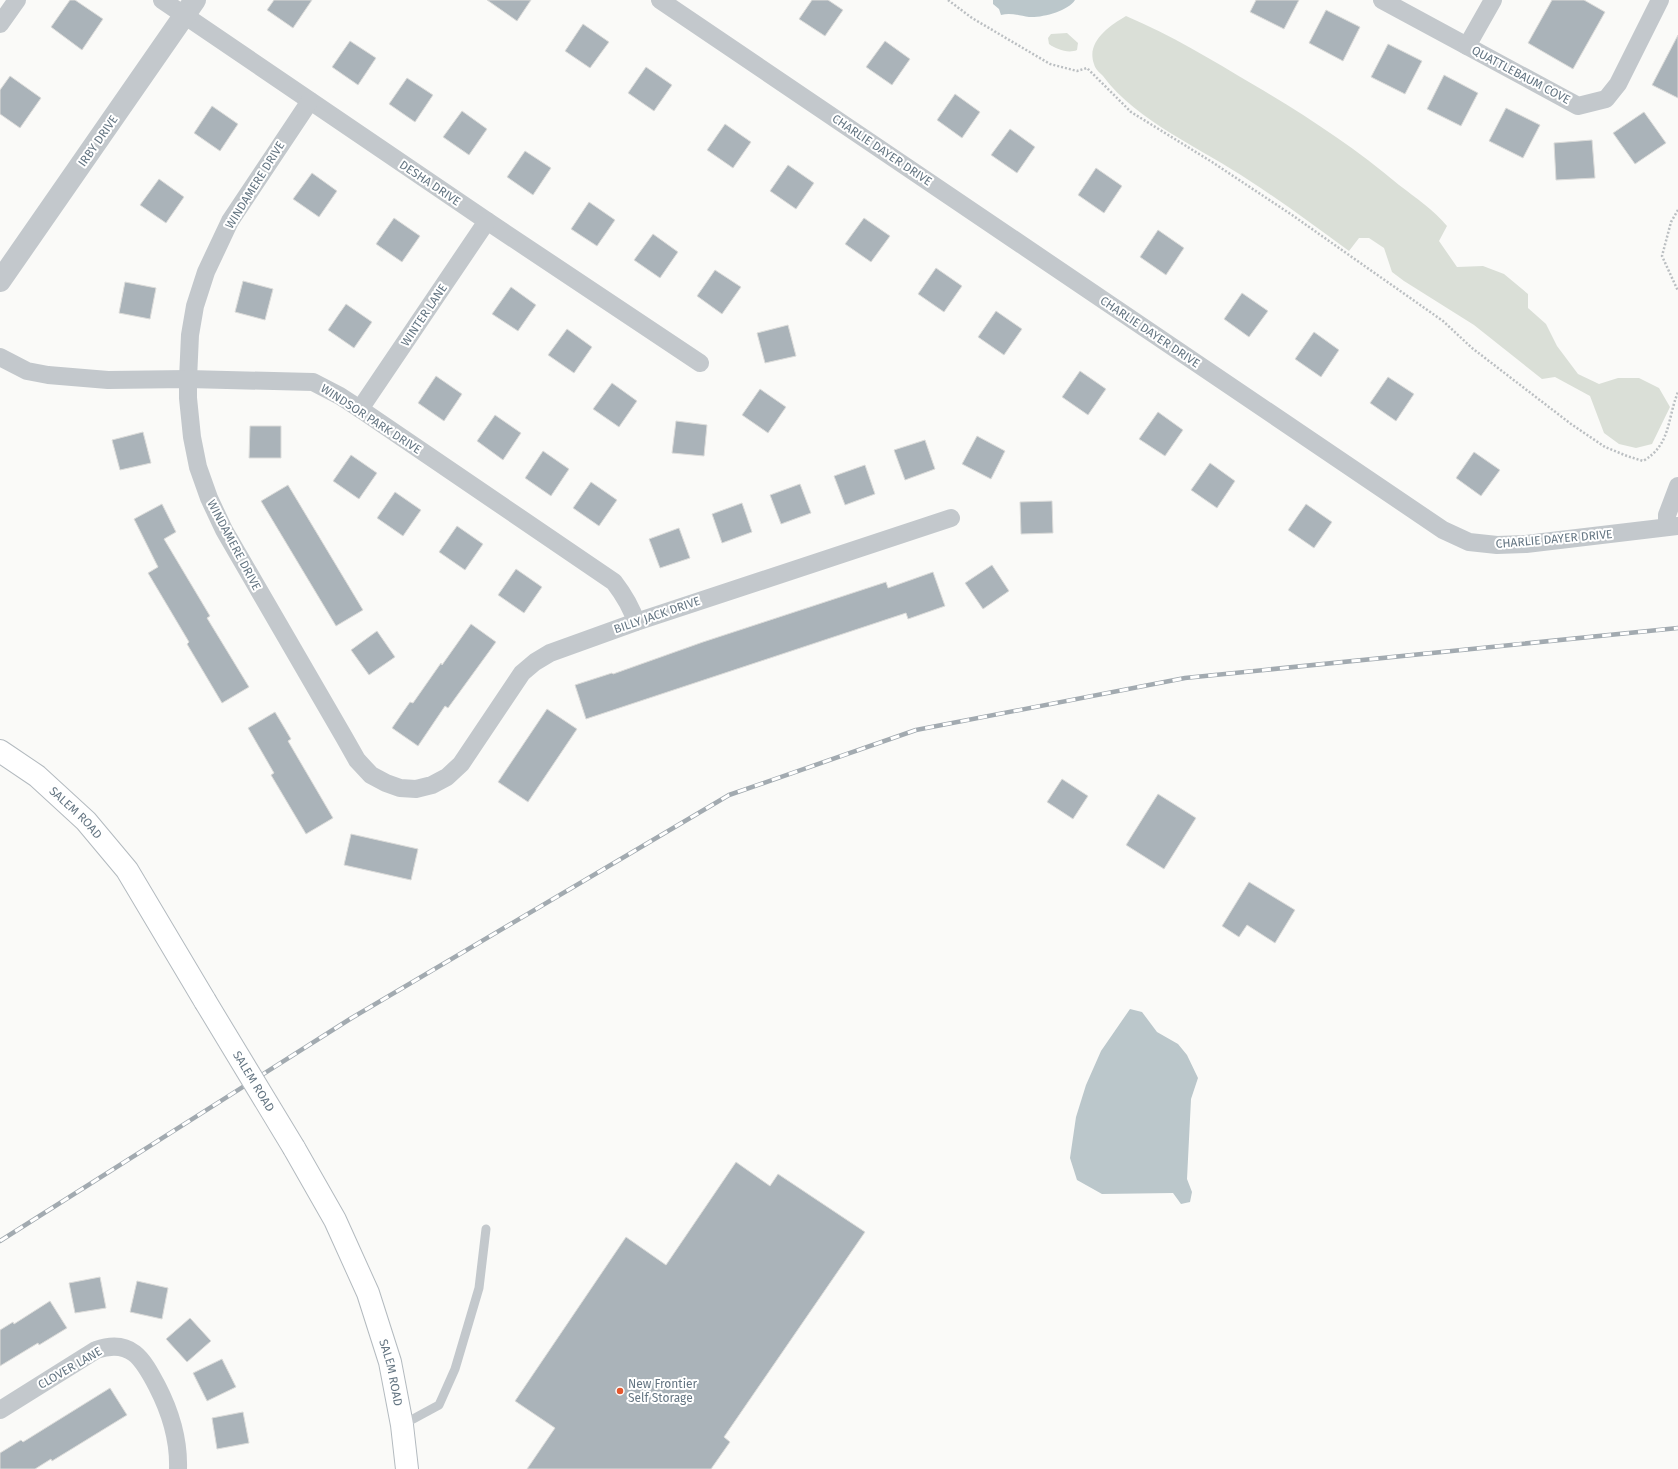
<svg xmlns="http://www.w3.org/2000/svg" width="1678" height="1469" font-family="'Fira Sans',sans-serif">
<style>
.green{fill:#dadfd7}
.water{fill:#bbc7cb}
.building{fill:#aab3b9;stroke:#dcdcda}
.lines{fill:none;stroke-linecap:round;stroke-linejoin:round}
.secondary-casing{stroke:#b3babf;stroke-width:24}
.path{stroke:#bbbfc2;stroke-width:2.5;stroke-dasharray:2 2;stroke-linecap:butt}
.service{stroke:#c3c8cc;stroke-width:9}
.minor{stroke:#c3c8cc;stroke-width:18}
.tertiary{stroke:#c3c8cc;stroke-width:22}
.secondary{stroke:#fff;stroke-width:22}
.rail-casing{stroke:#a2aab0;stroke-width:4.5}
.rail{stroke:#fff;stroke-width:3;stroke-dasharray:9;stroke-linecap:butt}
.secondary-bridge-casing{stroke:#b3babf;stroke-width:24;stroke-linecap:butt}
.secondary-bridge{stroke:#fff;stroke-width:22}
.poi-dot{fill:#e4572e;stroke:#fff;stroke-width:1.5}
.labels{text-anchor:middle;stroke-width:4;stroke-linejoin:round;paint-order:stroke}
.street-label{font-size:12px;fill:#657683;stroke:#fff}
.poi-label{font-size:12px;fill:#657683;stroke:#fff;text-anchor:start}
</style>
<rect width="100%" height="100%" fill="#fafaf8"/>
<!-- green -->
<g class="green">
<path d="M1126 16C1171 35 1212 60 1254 85 1305 115 1354 147 1399 185 1416 198 1434 210 1447 226L1439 241 1457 267 1483 266 1504 274 1528 294V308L1546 324 1557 346 1578 374 1599 384 1618 378H1639L1659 388 1670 407 1652 444 1636 448 1619 444 1604 433 1590 396 1555 377 1542 379 1474 325 1404 281 1392 272 1384 248 1369 238H1359L1349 251C1316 227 1284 203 1250 181 1203 149 1137 122 1103 76 1100 73 1095 69 1094 64 1086 42 1109 26 1126 16Z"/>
<path d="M1067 33 1078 43 1077 50C1068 54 1056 49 1049 44L1048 38 1051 34Z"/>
</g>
<!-- water -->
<g class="water">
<path d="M993 0H1075C1068 11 1042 18 1029 17 1020 16 1011 12 1001 15L999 9 993 4Z"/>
<polygon points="1130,1009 1142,1012 1157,1032 1178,1044 1187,1055 1198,1078 1191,1099 1187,1179 1192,1192 1190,1202 1181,1204 1173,1193 1102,1194 1077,1180 1070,1158 1076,1117 1086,1085 1101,1051"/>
</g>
<!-- building -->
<g class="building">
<polygon points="70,0 75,0 103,19 82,50 51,27"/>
<polygon points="274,0 312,0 293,28 267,10"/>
<polygon points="487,0 531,0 517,21"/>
<polygon points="812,0 828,0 843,10 825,36 799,19"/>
<polygon points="1256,0 1299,0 1284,29 1250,12"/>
<polygon points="1552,0 1584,0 1605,12 1573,69 1528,43"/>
<polygon points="1326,10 1360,27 1343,61 1309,43"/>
<polygon points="583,24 609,42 590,68 565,51"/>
<polygon points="1678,35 1678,98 1652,85"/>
<polygon points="350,41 376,58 358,85 332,67"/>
<polygon points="885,41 910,59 892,85 866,67"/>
<polygon points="1388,44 1422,61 1405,94 1371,77"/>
<polygon points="646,67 672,85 654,111 628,93"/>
<polygon points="1444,75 1478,93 1461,126 1427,109"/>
<polygon points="10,76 41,98 20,128 0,114 0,90"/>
<polygon points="407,78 433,95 415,122 389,104"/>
<polygon points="955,94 980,112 962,138 937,120"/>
<polygon points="212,106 238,124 220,151 194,133"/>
<polygon points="1506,108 1540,125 1523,158 1489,141"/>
<polygon points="462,111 487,129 469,155 443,137"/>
<polygon points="1644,112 1666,143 1635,164 1613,133"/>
<polygon points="725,124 751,142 733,168 707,150"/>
<polygon points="1010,129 1035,147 1017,173 991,155"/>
<polygon points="1592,140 1595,178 1556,180 1554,143"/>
<polygon points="525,151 551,168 533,195 507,177"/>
<polygon points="788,165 814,183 796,209 770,191"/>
<polygon points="1096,168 1122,186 1104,213 1078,195"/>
<polygon points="312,173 337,191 319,217 293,199"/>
<polygon points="159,179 184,197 166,223 140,205"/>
<polygon points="589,202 615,220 597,246 571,229"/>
<polygon points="394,218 420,236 402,262 376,244"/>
<polygon points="864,218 890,236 871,262 845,244"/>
<polygon points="1158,230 1184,248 1166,275 1140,257"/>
<polygon points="653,234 678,252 660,278 634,260"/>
<polygon points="936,268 962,286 944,312 918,294"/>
<polygon points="715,270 741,287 722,314 697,296"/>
<polygon points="243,281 273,289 265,320 235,312"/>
<polygon points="125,282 156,288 150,319 119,313"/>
<polygon points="511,287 536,305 518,331 492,314"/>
<polygon points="1242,293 1268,311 1249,337 1224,319"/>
<polygon points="346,304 372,322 354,348 328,330"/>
<polygon points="996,311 1022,329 1004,355 978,337"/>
<polygon points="788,325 796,356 765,363 757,333"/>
<polygon points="567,329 592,347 574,373 548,355"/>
<polygon points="1314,332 1339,350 1321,377 1295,359"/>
<polygon points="1080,371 1106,389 1088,415 1062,397"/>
<polygon points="436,376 462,394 444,421 418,403"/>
<polygon points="1388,377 1414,394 1396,421 1370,403"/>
<polygon points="612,383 637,401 619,427 593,409"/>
<polygon points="760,389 786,407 768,433 742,415"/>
<polygon points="1158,412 1183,430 1165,456 1139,439"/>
<polygon points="495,415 521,433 503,460 477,441"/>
<polygon points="676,421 707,425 704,456 672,453"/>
<polygon points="250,426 281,426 281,458 249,458"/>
<polygon points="143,432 151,463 120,470 112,440"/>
<polygon points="977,436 1005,451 991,479 962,464"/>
<polygon points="925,440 935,469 905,480 894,450"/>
<polygon points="543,451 569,469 551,496 525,478"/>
<polygon points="1474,452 1500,470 1481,496 1456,478"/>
<polygon points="351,455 377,473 359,499 333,481"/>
<polygon points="1210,463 1235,481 1217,508 1191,490"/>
<polygon points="865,465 875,494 845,505 834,476"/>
<polygon points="591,482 617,500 599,526 573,508"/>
<polygon points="800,484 811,513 781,524 770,495"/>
<polygon points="288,485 363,610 336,626 261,501"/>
<polygon points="395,492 421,510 403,536 377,518"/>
<polygon points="1052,501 1053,533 1021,534 1020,502"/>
<polygon points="742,503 752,532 722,543 712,514"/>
<polygon points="162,504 176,532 164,539 210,616 207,618 249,687 222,703 187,644 189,642 148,573 158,567 134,519"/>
<polygon points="1306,504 1332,522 1314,548 1288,530"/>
<polygon points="457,526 483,544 465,570 439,552"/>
<polygon points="679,528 690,558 660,568 649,539"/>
<polygon points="992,565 1009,591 983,609 965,583"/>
<polygon points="516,569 542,587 524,613 498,595"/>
<polygon points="933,572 945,606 908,619 906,613 586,719 575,685 612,673 613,674 703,642 886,582 888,588"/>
<polygon points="471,624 496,642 448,708 445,706 418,746 392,728 410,702 413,703 441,663 442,665"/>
<polygon points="377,631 395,657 369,675 351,650"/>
<polygon points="547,709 577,729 528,802 498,782"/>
<polygon points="275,712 291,739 288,741 333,818 306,834 271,775 274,773 248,728"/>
<polygon points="1062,779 1088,796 1073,819 1047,802"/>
<polygon points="1158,794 1196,818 1164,869 1126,845"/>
<polygon points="351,834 418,849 411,880 344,865"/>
<polygon points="1249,882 1295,910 1275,943 1247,925 1239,937 1222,926"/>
<polygon points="736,1162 770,1186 778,1174 865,1232 724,1437 730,1442 711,1469 527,1469 555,1428 515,1401 626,1237 666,1265"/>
<polygon points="100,1277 106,1308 75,1313 69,1283"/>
<polygon points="137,1281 168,1288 162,1319 130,1312"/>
<polygon points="50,1301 67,1328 39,1345 38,1343 0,1366 0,1330 13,1322 14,1324"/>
<polygon points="190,1318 211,1341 187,1362 166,1339"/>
<polygon points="222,1359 236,1387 207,1401 193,1373"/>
<polygon points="110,1388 127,1415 52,1461 51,1459 35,1469 0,1469 0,1453 21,1440 23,1442"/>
<polygon points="243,1412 249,1443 217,1449 212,1418"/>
</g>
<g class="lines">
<defs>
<g id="secondary">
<path id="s1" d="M0 751 37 776 86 821 127 870 205 1001"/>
<path id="s2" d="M294 1148 335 1220 368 1293 390 1362 402 1425 407 1469"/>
</g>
</defs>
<!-- secondary casing -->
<use href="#secondary" class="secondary-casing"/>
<!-- path -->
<g class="path">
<path d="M948 0 972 18 1050 64 1077 71 1087 68 1131 112 1212 162 1292 215 1443 321 1472 348 1571 424 1605 447 1627 456 1643 461C1671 445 1667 419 1678 392"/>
<polyline points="1678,210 1671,222 1662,256 1678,291"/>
</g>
<!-- service -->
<polyline class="service" points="402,1425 439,1405 455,1369 479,1288 486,1229"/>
<!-- minor -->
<g class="minor">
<polyline points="162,0 487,221 700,363"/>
<polyline points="660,0 1443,530 1469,542 1497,545 1526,544 1678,526"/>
<polyline points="1382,0 1578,106 1606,99 1618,84 1660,0"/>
<polyline points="0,24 17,0"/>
<polyline points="1467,46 1493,0"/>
<polyline points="310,101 230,221 206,272 195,306 190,335 188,379 188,398 192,437 198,467 209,498 224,530 344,737 357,760 371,775 386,783 400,788 416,789 432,785 447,777 461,764 522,673 535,662 550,653 636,622 951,518"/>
<path d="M0 357 27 371 48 375 108 380 188 379 313 382 340 396 360 409 614 582C624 595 631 606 636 622"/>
<polyline points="360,409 487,221"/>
<polyline points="1667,527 1667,515 1678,486"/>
<path d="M0 1410 96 1350C131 1338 143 1359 157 1386 171 1413 179 1439 178 1469"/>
</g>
<!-- tertiary -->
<polyline class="tertiary" points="0,281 195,0"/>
<!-- secondary -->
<use href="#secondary" class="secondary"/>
<defs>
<polyline id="rail" points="0,1241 350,1019 729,795 916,730 1185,678 1678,628"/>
</defs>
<!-- rail casing -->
<use href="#rail" class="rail-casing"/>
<!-- rail -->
<use href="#rail" class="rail"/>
<defs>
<g id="secondary-bridge">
<path id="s3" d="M205 1001 294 1148"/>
</g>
</defs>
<!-- secondary-bridge casing -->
<use href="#secondary-bridge" class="secondary-bridge-casing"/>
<!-- secondary-bridge -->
<use href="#secondary-bridge" class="secondary-bridge"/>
</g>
<!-- markers -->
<circle class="poi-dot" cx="620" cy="1391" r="4"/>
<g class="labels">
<!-- street labels -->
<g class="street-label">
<text transform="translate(1521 75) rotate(28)" y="4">QUATTLEBAUM COVE</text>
<text transform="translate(98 141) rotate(-55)" y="4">IRBY DRIVE</text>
<text transform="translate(882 150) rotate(34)" y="4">CHARLIE DAYER DRIVE</text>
<text transform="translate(430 183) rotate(34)" y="4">DESHA DRIVE</text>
<text transform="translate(255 185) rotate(-58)" y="4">WINDAMERE DRIVE</text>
<text transform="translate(424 315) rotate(-56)" y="4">WINTER LANE</text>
<text transform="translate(1150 332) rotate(34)" y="4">CHARLIE DAYER DRIVE</text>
<text transform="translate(371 419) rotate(33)" y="4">WINDSOR PARK DRIVE</text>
<text transform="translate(1554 539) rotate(-5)" y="4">CHARLIE DAYER DRIVE</text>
<text transform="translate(234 545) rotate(62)" y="4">WINDAMERE DRIVE</text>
<text transform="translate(657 615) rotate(-19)" y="4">BILLY JACK DRIVE</text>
<text dy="4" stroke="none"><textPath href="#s1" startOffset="98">SALEM ROAD</textPath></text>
<text dy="4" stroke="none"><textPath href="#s3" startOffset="94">SALEM ROAD</textPath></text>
<text transform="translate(70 1368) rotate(-30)" y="4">CLOVER LANE</text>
<text dy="4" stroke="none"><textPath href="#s2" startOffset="246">SALEM ROAD</textPath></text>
</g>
<!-- poi labels -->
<g class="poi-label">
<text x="628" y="1388">New Frontier<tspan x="628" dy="14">Self Storage</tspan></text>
</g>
</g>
</svg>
